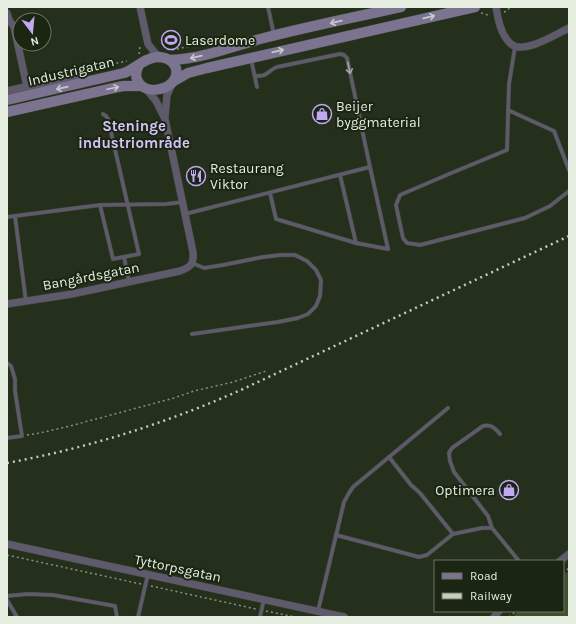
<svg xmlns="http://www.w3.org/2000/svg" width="576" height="624" font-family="Karla,sans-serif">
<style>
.green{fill:#3e522f}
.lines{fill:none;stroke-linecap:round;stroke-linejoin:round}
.service-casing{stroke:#3f4a38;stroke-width:4.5}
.minor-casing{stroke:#3f4a38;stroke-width:8}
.secondary-casing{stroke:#3f4a38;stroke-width:11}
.path{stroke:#889181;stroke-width:1.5;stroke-dasharray:2 3;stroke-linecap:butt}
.service{stroke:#5f596c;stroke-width:3.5}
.minor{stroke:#5f596c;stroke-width:7}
.secondary{stroke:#7c7391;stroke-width:10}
.rail{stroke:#c4ccbe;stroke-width:2.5;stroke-dasharray:2 4;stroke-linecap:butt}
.oneway{stroke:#c6c9c9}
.oneway2{stroke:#a2a4a6}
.labels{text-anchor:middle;stroke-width:4;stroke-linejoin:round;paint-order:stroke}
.poi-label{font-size:14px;fill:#e6eee1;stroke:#1a2512;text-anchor:start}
.street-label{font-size:14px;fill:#e6eee1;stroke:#1a2512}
.neighbourhood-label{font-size:15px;font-weight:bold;fill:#d5c3fc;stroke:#1a2512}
</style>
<rect width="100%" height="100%" fill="#242f1c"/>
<!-- green -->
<polygon class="green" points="569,571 569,617 512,617 519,611 563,611 563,575"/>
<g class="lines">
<defs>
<g id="service">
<polyline points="268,7 274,35"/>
<polyline points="515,47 509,84 507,150 449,174 400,195 396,205 403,238 407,243 420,245 525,218 550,206 569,191"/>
<polyline points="251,59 257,87"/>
<path d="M255 76C268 77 267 71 277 67L340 54 344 55 347 58 370 167"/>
<polyline points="508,110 554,131 569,170"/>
<polyline points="340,175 356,243"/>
<polyline points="100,205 113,259 139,254 108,119 106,116 103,114"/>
<polyline points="185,214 370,167 388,249 356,243 276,219 270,193"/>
<polyline points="15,216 26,302"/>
<polyline points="7,217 100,205 166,204 183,202"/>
<polyline points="124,257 129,281"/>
<polyline points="192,334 278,322 298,318 308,314 316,306 320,296 321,280 316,270 307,261 295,255 281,255 263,257 223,265 204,268 192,263"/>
<polyline points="7,363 11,366 15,379 15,391 22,436 7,438"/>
<path d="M500 434C495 428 491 424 483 426L452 448 449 453 450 461 454 472 488 516 492 528 519 561"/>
<polyline points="389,457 411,485 420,493 453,534"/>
<polyline points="336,535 419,557 427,555 453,534 482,528 492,528"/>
<polyline points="7,596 28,594 53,595 115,606 117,617"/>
<polyline points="7,600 17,617"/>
<polyline points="318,611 344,502 349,493 353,487 448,408"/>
<polyline points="138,617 148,574"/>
<polyline points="260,617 264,599"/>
</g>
<g id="minor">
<polyline points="140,7 148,44 156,54 162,57"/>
<path d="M496 7C498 19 501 36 511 44 524 55 556 34 569 28"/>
<polyline points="7,13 9,20 14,27 27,87"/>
<polyline points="7,91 74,76 82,78 90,81"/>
<polyline points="165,117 167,95 172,84"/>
<path d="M7 304 72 294 180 271C191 267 194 264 193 252L165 119 156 101 146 89"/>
<polyline points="7,544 344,617"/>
<polyline points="560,561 569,554"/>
<polyline points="494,617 499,611"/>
</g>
<g id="secondary">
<path d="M170 60C203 59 233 46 264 38 310 26 356 17 401 7"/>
<polyline points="174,81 188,73 207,68 475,7"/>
<path d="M7 100 124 73C135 69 144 58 157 57 182 57 183 84 160 89 144 93 130 81 139 65"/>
<polyline points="7,112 118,87 124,86 140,86"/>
</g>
</defs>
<!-- service casing -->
<use href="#service" class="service-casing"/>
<!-- minor casing -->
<use href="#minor" class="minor-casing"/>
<!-- secondary casing -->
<use href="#secondary" class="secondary-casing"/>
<!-- path -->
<g class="path">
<polyline points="504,12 507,11 510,7"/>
<polyline points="481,13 488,15 490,15"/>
<polyline points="172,50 231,37"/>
<polyline points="139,54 140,46"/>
<polyline points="82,70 127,61"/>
<polyline points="27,435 40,433 70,426 174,398 194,391 233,382 266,371"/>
<polyline points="7,555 141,584"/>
<polyline points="563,573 569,568"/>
<polyline points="151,586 256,609"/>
<polyline points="266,611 295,617"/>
<polyline points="509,617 516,611"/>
</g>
<!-- service -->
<use href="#service" class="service"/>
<!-- minor -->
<use href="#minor" class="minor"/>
<!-- secondary -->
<use href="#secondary" class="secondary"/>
<!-- rail -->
<path class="rail" d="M7 463C88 448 167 423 243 389L569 236"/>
</g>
<!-- one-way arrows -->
<defs><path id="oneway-shaft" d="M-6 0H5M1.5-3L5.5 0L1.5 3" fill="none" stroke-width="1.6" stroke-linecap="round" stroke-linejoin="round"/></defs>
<g class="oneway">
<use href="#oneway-shaft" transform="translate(429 17) rotate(-13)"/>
<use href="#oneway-shaft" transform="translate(336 22) rotate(167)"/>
<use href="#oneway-shaft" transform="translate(278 51) rotate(-13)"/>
<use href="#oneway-shaft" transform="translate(196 57) rotate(167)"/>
<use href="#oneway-shaft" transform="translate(62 88) rotate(167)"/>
<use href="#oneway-shaft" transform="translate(113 88) rotate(-12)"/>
</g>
<use class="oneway2" href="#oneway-shaft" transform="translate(349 68) rotate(78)"/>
<!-- icons -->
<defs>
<symbol id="stadium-ring" viewBox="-11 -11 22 22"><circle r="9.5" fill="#1a2512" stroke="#c1a8f3" stroke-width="1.5"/><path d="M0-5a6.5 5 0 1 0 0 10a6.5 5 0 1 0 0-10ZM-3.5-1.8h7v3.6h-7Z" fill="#c1a8f3"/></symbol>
<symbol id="shop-ring" viewBox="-11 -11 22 22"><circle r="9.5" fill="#1a2512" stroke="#c1a8f3" stroke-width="1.5"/><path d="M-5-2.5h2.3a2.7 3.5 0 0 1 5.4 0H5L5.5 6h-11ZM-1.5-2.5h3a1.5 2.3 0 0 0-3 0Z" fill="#c1a8f3"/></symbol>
<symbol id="restaurant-ring" viewBox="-11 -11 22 22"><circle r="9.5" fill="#1a2512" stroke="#c1a8f3" stroke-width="1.5"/><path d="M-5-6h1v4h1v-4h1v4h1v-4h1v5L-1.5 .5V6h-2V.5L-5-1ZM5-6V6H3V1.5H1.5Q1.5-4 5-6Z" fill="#c1a8f3"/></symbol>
</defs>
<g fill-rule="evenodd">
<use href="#stadium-ring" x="160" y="29" width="22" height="22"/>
<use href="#shop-ring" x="311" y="103" width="22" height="22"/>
<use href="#restaurant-ring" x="185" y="165" width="22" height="22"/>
<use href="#shop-ring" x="498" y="479" width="22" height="22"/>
</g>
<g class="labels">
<!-- poi labels -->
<g class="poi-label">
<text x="185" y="45">Laserdome</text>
<text x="336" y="111">Beijer<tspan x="336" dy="16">byggmaterial</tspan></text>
<text x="210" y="173">Restaurang<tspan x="210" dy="16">Viktor</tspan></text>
<text x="495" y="495" text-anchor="end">Optimera</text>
</g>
<!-- street labels -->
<g class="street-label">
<text transform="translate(71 71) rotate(-13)" y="5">Industrigatan</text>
<text transform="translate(91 276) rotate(-11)" y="5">Bangårdsgatan</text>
<text transform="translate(178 568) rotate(12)" y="5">Tyttorpsgatan</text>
</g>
<!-- neighbourhood labels -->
<g class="neighbourhood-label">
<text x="134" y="131">Steninge<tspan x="134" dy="17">industriområde</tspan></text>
</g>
</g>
<!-- border -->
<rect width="576" height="624" fill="none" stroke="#e6eee1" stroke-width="16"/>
<!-- legend -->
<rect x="434" y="560" width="130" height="52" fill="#1a2512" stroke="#6c7565"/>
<rect x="442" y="573" width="20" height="6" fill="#7c7391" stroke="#6c7565"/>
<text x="470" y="580" font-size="12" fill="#e6eee1">Road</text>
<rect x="442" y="593" width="20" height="6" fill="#c4ccbe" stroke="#6c7565"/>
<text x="470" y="600" font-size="12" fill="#e6eee1">Railway</text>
<!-- north arrow -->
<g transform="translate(32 32) rotate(164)"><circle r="19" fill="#1a2512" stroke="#6c7565"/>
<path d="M0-3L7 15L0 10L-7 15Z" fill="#c1a8f3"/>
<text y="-6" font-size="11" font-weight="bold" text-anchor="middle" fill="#e6eee1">N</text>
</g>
</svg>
